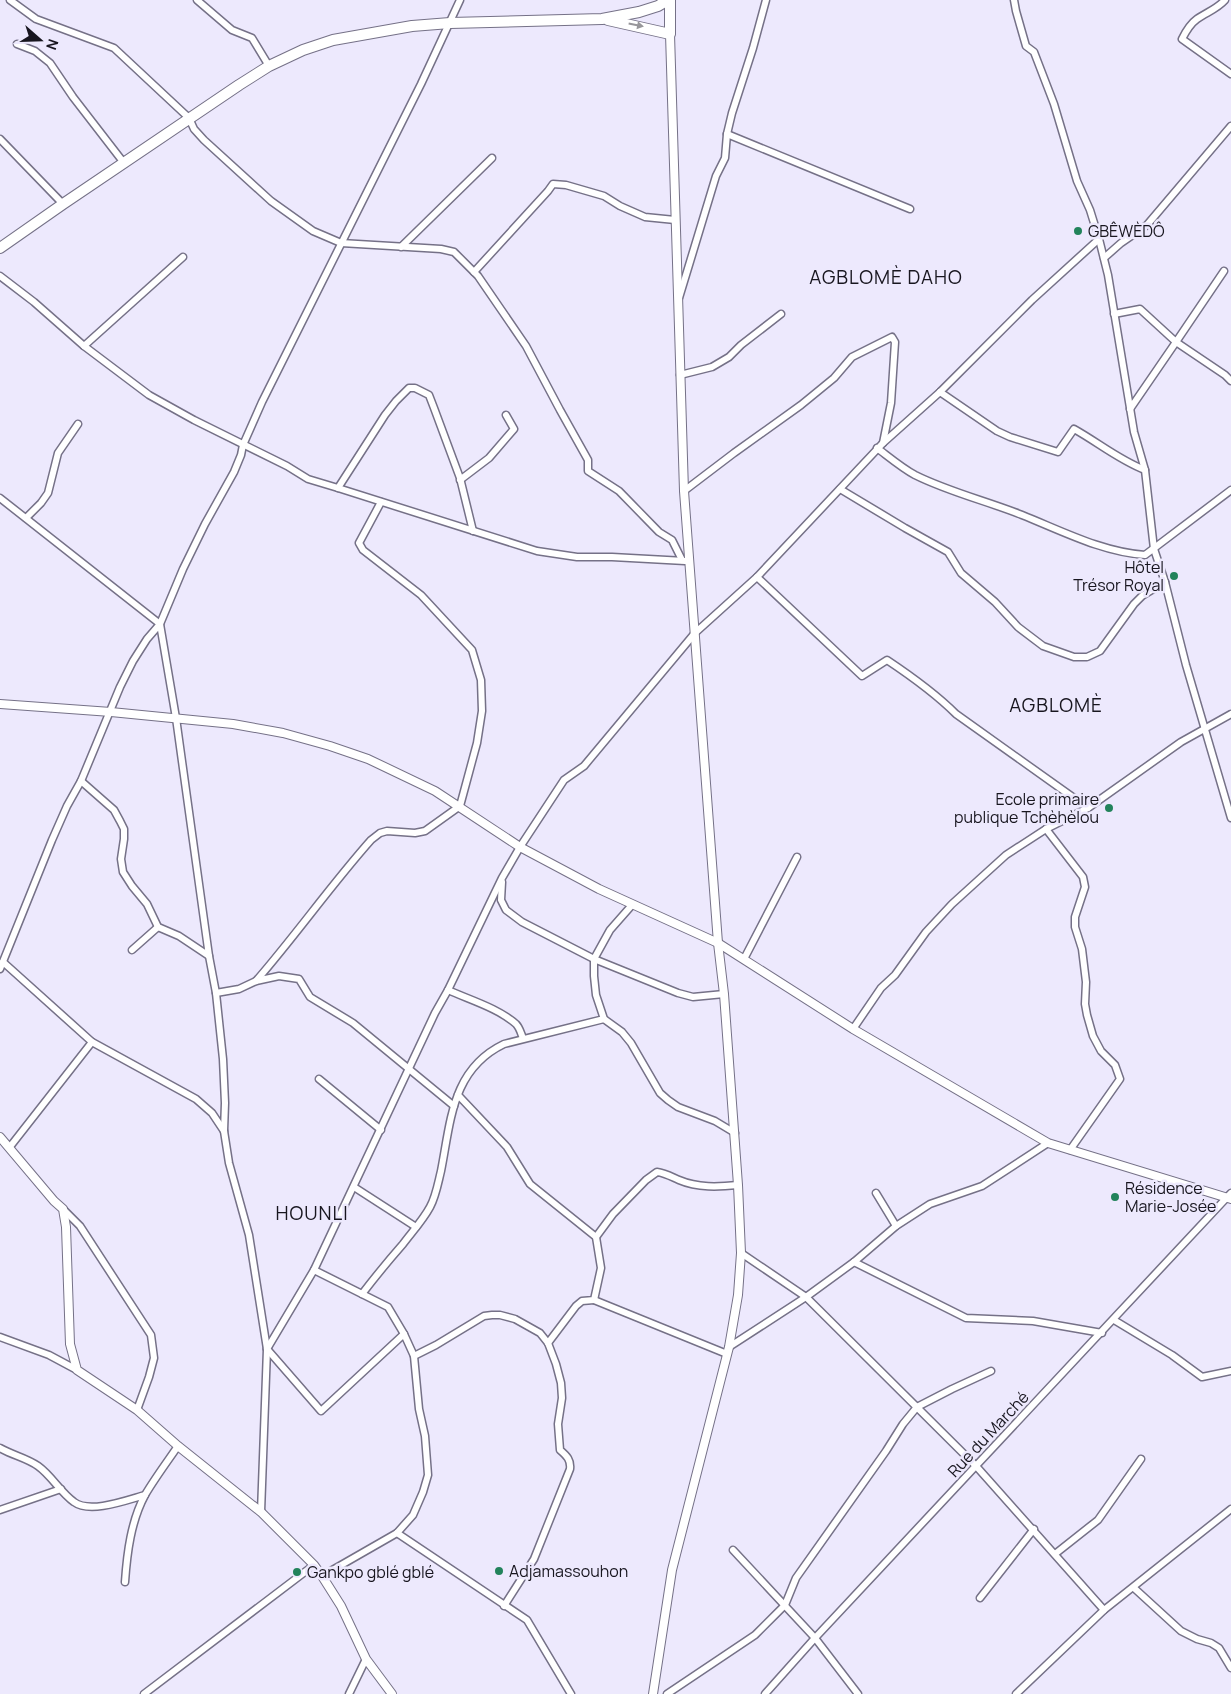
<svg xmlns="http://www.w3.org/2000/svg" width="1231" height="1694" font-family="Manrope,sans-serif">
<style>
.lines{fill:none;stroke-linecap:round;stroke-linejoin:round}
.minor-casing{stroke:#757187;stroke-width:9}
.tertiary-casing{stroke:#757187;stroke-width:10}
.primary-casing{stroke:#757187;stroke-width:12}
.minor{stroke:#fff;stroke-width:6}
.tertiary{stroke:#fff;stroke-width:8}
.primary{stroke:#fff;stroke-width:10}
.oneway{fill:#97969a}
.poi-dot{fill:#22835b;stroke:#ede9fd;stroke-width:2}
.labels{text-anchor:middle;stroke-width:5;stroke-linejoin:round;paint-order:stroke}
.poi-label{font-size:16px;fill:#18161f;stroke:#ede9fd;text-anchor:start}
.street-label{font-size:16px;fill:#18161f;stroke:#ede9fd}
.quarter-label{font-size:19px;letter-spacing:1px;fill:#18161f;stroke:#ede9fd}
</style>
<rect width="100%" height="100%" fill="#ede9fd"/>
<g class="lines">
<defs>
<g id="minor">
<polyline points="10,0 36,19 114,48 189,118 194,129 204,140 271,201 313,231 341,243 441,249 454,252 478,276 526,346 560,410 588,460 588,471 619,491 659,532 672,540 682,560"/>
<polyline points="197,0 232,30 252,38 269,66"/>
<polyline points="1014,0 1016,11 1026,46 1034,52 1054,104 1077,181 1090,210 1099,239 1108,275 1134,432 1145,470 1154,549 1165,582 1186,665 1231,818"/>
<path d="M1225 0C1217 9 1207 12 1197 19 1190 24 1186 31 1182 39L1231 74"/>
<polyline points="17,44 35,51 50,63 73,97 124,163"/>
<polyline points="727,134 910,209"/>
<polyline points="0,139 63,204"/>
<polyline points="401,247 492,158"/>
<polyline points="1104,258 1121,243 1147,225 1231,126"/>
<polyline points="474,272 548,191 553,184 566,185 604,196 620,206 645,217 675,220"/>
<polyline points="0,276 34,302 84,346 149,395 194,420 287,466 308,479 338,488 537,551 577,557 612,557 685,561"/>
<polyline points="679,298 716,176 725,158 727,134 732,113 753,48 766,0"/>
<polyline points="1114,314 1140,309 1176,342 1224,271"/>
<polyline points="84,346 183,257"/>
<polyline points="680,375 712,367 729,357 741,345 781,314"/>
<path d="M940 392 997 431 1010 437 1058 452 1074 429C1099 443 1119 460 1145 470"/>
<polyline points="1130,409 1176,342 1225,375 1231,381"/>
<path d="M877 448C889 457 902 468 915 475 949 492 987 501 1022 515 1062 531 1102 552 1145 555L1231 490"/>
<polyline points="460,480 489,458 514,429 506,415"/>
<polyline points="338,488 385,415 396,401 409,388 415,388 429,395 434,408 460,478 473,531"/>
<polyline points="840,489 905,528 948,552 961,573 995,602 1018,627 1043,646 1074,657 1087,657 1100,651 1134,604 1142,596 1165,582"/>
<polyline points="684,491 734,453 801,405 834,378 852,357 892,337 895,342 891,403 883,443"/>
<polyline points="0,498 160,624 176,718 209,956 216,993 223,1059 225,1103 224,1131 229,1163 249,1235 267,1349 261,1512"/>
<polyline points="26,518 41,503 48,493 58,453 78,424"/>
<path d="M757 577 862 676 887 660C911 676 935 693 956 714L1088 808"/>
<polyline points="81,781 114,810 120,821 124,829 124,839 121,859 123,872 132,886 147,904 158,927 179,936 209,956"/>
<polyline points="1046,829 1083,877 1085,887 1075,917 1075,927 1082,949 1086,982 1085,1004 1087,1015 1093,1036 1101,1051 1115,1065 1120,1079 1070,1150"/>
<polyline points="502,882 501,900 506,910 522,922 594,959 678,993 693,997 724,994"/>
<polyline points="632,905 610,930 594,959 594,976 596,995 604,1019 622,1032 631,1043 660,1093 668,1100 678,1107 715,1121 735,1133"/>
<polyline points="132,950 158,927"/>
<polyline points="744,959 797,857"/>
<polyline points="3,962 92,1042 196,1099 212,1113 224,1131"/>
<polyline points="0,969 52,840 67,806 81,781 120,687 133,661 147,639 160,624 183,569 205,524 234,472 241,455 243,445 262,402 421,84 460,0"/>
<path d="M256 981C296 935 331 885 371 840L380 833 387 831 415 833 425 831 460 806 477 743 482 711 481 680 472 650 421 595 363 550 359 543 381 502"/>
<path d="M448 990C470 1000 498 1008 516 1024 520 1028 521 1034 523 1038"/>
<polyline points="216,993 239,989 256,981 279,976 299,979 310,997 353,1023 454,1106"/>
<polyline points="853,1029 881,988 895,975 926,932 952,904 1006,855 1046,829 1088,808 1181,742 1231,714"/>
<polyline points="319,1079 381,1130"/>
<polyline points="458,1095 507,1147 530,1184 596,1237 601,1268 594,1300 582,1301 576,1306 548,1343"/>
<polyline points="9,1148 92,1042"/>
<polyline points="354,1187 416,1227"/>
<polyline points="876,1193 896,1226"/>
<polyline points="63,1209 80,1226 151,1335 154,1358 149,1377 137,1410"/>
<path d="M596 1237 613 1214 646 1180 657 1172C665 1173 672 1177 679 1180 698 1188 718 1187 738 1185"/>
<polyline points="741,1253 806,1297 976,1466 1104,1610"/>
<polyline points="854,1262 966,1318 1033,1321 1102,1333"/>
<polyline points="314,1270 388,1307 404,1334 414,1356 419,1409 425,1436 428,1475 423,1492 413,1515 397,1533 322,1576"/>
<path d="M362 1294C375 1277 389 1260 403 1244 412 1232 423 1220 430 1207 436 1196 438 1183 441 1171 451 1120 452 1069 504 1044L604 1019"/>
<polyline points="594,1300 727,1354"/>
<polyline points="1114,1320 1172,1355 1202,1377 1231,1371"/>
<polyline points="0,1337 49,1355 77,1370"/>
<polyline points="729,1347 806,1297 854,1262 896,1226 930,1204 982,1186 1048,1143"/>
<polyline points="267,1349 314,1270 435,1013 448,990 502,878 520,847 564,780 584,766 695,633 757,577 883,443 940,392 1032,300 1099,239"/>
<polyline points="267,1349 321,1411 404,1334"/>
<path d="M414 1356 436 1345 484 1316 492 1315H500L515 1319 540 1333 548 1343 556 1364 561 1383 562 1398 558 1424 560 1450C567 1456 571 1460 570 1469L534 1559 504 1606"/>
<path d="M0 1448C12 1455 27 1458 38 1466 52 1476 60 1492 74 1502 90 1514 127 1500 145 1495"/>
<polyline points="0,1510 61,1489"/>
<polyline points="397,1533 527,1620 571,1694"/>
<polyline points="733,1550 815,1638 858,1694"/>
<polyline points="1055,1554 1098,1520 1141,1459"/>
<path d="M125 1582C127 1553 131 1521 145 1495 155 1478 167 1462 178 1446"/>
<polyline points="1134,1588 1181,1631 1197,1639 1211,1643 1219,1648 1231,1668"/>
<polyline points="980,1598 1034,1529"/>
<polyline points="144,1694 314,1565"/>
<polyline points="349,1694 366,1659"/>
<polyline points="667,1694 755,1635 785,1605 796,1578 886,1451 903,1424 917,1407 952,1389 991,1371"/>
<polyline points="765,1694 815,1638 1231,1193"/>
<polyline points="1016,1694 1104,1610 1231,1509"/>
</g>
<g id="tertiary">
<polyline points="0,704 111,712 233,724 283,733 330,746 368,759 435,791 520,847 599,889 718,943 853,1029 1048,1143 1231,1199"/>
<polyline points="0,1137 54,1201 63,1209 66,1227 70,1344 77,1370 137,1410 178,1446 261,1512 314,1565 322,1576 341,1606 366,1659 392,1694"/>
<polyline points="653,1694 672,1570 729,1347 738,1295 741,1253 738,1185 724,994 718,943 684,491 670,34"/>
</g>
<g id="primary">
<polyline points="608,20 670,34 670,0"/>
<polyline points="0,248 63,204 239,85 269,66 303,50 333,40 412,26 450,23 602,19 639,12 658,6 668,0"/>
</g>
</defs>
<!-- minor casing -->
<use href="#minor" class="minor-casing"/>
<!-- tertiary casing -->
<use href="#tertiary" class="tertiary-casing"/>
<!-- primary casing -->
<use href="#primary" class="primary-casing"/>
<!-- minor -->
<use href="#minor" class="minor"/>
<!-- tertiary -->
<use href="#tertiary" class="tertiary"/>
<!-- primary -->
<use href="#primary" class="primary"/>
</g>
<!-- one-way arrows -->
<defs><path id="oneway-solid" d="M-6-.8H1V-3.2L6.5 0L1 3.2V.8H-6Z" transform="scale(1.25)"/></defs>
<use class="oneway" href="#oneway-solid" transform="translate(636 25) rotate(11)"/>
<!-- markers -->
<g class="poi-dot">
<circle cx="1078" cy="231" r="5"/>
<circle cx="1174" cy="576" r="5"/>
<circle cx="1109" cy="808" r="5"/>
<circle cx="1115" cy="1197" r="5"/>
<circle cx="499" cy="1571" r="5"/>
<circle cx="297" cy="1572" r="5"/>
</g>
<g class="labels">
<!-- poi labels -->
<g class="poi-label">
<text x="1088" y="237">GBÊWÈDÔ</text>
<text x="1164" y="573" text-anchor="end">Hôtel<tspan x="1164" dy="18">Trésor Royal</tspan></text>
<text x="1099" y="805" text-anchor="end">Ecole primaire<tspan x="1099" dy="18">publique Tchèhèlou</tspan></text>
<text x="1125" y="1194">Résidence<tspan x="1125" dy="18">Marie-Josée</tspan></text>
<text x="509" y="1577">Adjamassouhon</text>
<text x="307" y="1578">Gankpo gblé gblé</text>
</g>
<!-- street labels -->
<g class="street-label">
<text transform="translate(988 1434) rotate(-47)" y="6">Rue du Marché</text>
</g>
<!-- quarter labels -->
<g class="quarter-label">
<text x="886" y="284">AGBLOMÈ DAHO</text>
<text x="1056" y="712">AGBLOMÈ</text>
<text x="312" y="1220">HOUNLI</text>
</g>
</g>
<!-- north arrow -->
<g transform="translate(40 40) rotate(110)" stroke="#ede9fd" stroke-width="4" paint-order="stroke">
<path d="M0-4L9 19L0 12L-9 19Z" fill="#18161f"/>
<text y="-8" font-size="14" font-weight="bold" text-anchor="middle" fill="#18161f">N</text>
</g>
</svg>
